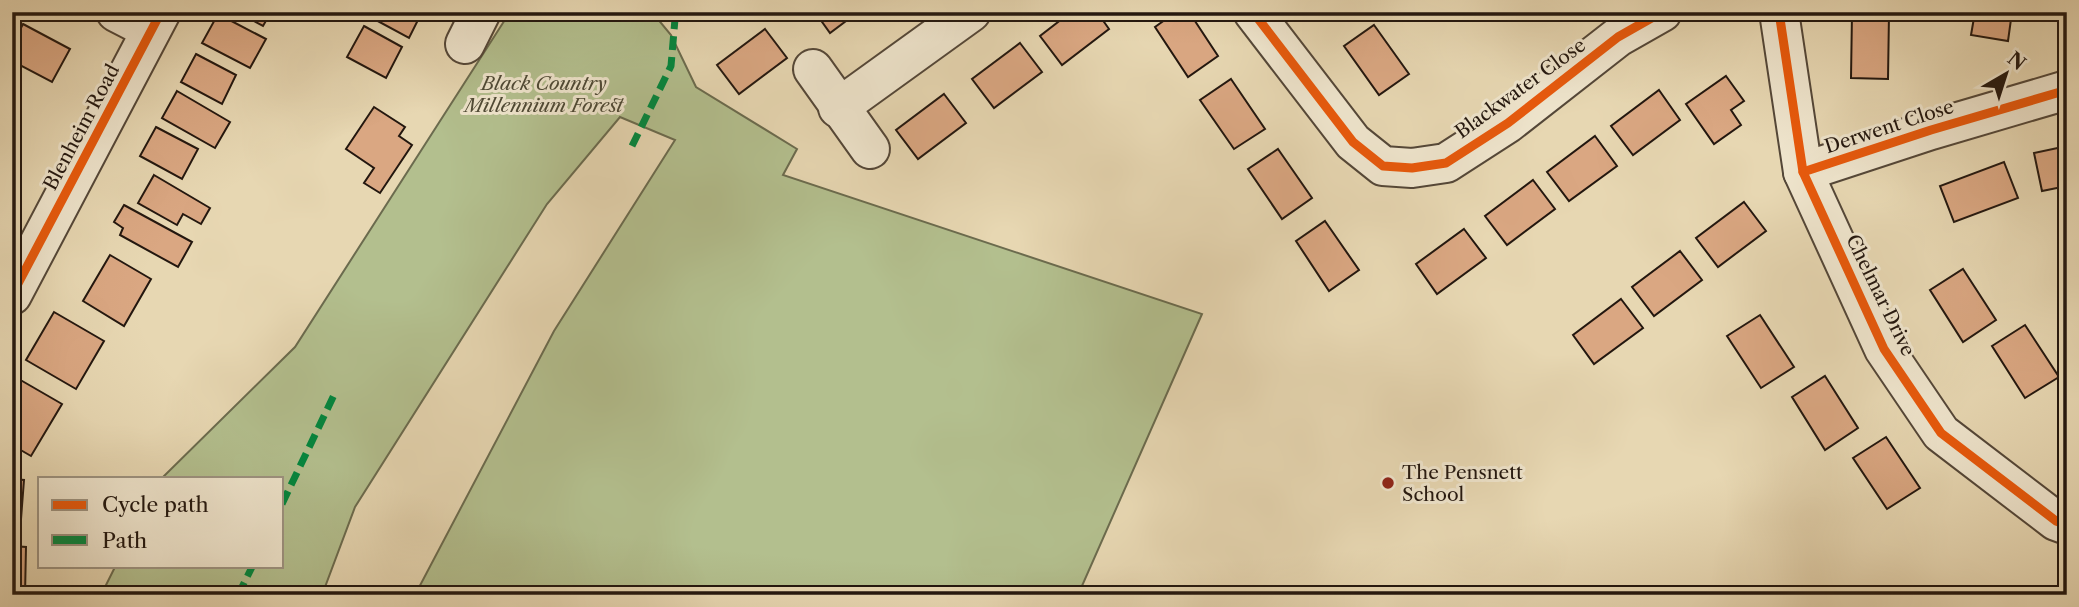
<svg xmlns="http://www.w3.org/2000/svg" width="2079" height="607" font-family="'Libre Caslon Text',serif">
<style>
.green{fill:#b3bf8e;stroke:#6b6b4e;stroke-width:2}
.building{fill:#daa782;stroke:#23170f;stroke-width:2}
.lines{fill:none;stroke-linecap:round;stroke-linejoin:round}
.minor-casing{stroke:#544738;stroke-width:42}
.minor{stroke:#efe5cd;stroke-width:38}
.quiet{stroke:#00873e;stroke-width:7;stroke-dasharray:14 7;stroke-linecap:butt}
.cycleway-casing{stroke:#efe5cd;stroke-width:13}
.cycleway{stroke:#e8590c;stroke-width:9}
.poi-dot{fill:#8f2418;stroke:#efe5cd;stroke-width:2.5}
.labels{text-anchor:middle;stroke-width:6;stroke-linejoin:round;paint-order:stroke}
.park-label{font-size:19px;font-style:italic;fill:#4e4935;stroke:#efe5cd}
.street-label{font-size:19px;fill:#23170f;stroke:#efe5cd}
.poi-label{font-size:19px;fill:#23170f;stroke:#efe5cd;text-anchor:start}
</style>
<rect width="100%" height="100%" fill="#e7d7b2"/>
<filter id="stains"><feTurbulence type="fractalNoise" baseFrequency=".00286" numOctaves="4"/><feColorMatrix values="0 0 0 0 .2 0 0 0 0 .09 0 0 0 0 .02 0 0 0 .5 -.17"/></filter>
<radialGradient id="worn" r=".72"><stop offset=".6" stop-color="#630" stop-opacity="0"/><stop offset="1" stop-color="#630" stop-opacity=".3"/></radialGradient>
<!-- green -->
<polygon class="green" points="510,12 652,12 671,35 696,87 797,149 783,175 1202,314 1078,595 415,595 554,331 675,140 620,117 547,204 355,507 322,595 101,595 115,567 282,567 282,479 161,479 295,347"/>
<!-- building -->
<g class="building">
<polygon points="237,12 271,12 263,26"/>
<polygon points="361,12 422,12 409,38"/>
<polygon points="815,12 858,12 830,33"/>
<polygon points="1071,12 1097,12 1109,29 1062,65 1040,36"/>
<polygon points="1176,12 1189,12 1218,56 1188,77 1155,27"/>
<polygon points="1975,12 2012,12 2008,41 1971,35"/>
<polygon points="1852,13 1889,14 1888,79 1851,78"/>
<polygon points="218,14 266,39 250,68 202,43"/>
<polygon points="23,24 70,49 52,82 12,61 12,45"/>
<polygon points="1374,25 1409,74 1379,95 1344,46"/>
<polygon points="364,26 402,47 386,78 347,57"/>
<polygon points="765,29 787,58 739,94 717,65"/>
<polygon points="1020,43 1042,72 994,108 972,79"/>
<polygon points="196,54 236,75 222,104 181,82"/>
<polygon points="1726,76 1744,101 1731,110 1741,125 1714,144 1686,104"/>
<polygon points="1231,79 1265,129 1234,149 1200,100"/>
<polygon points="1659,90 1680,120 1633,155 1611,126"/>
<polygon points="177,91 230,122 215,148 162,118"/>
<polygon points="944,94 966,123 918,159 896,130"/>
<polygon points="374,107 405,127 399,136 412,145 380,193 364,183 374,168 346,149"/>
<polygon points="156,127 198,149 182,179 140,156"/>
<polygon points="1595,136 1617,166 1569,201 1547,172"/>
<polygon points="2067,146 2067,186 2042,191 2034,153"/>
<polygon points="1278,149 1312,198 1282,219 1248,169"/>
<polygon points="2004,162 2018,198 1954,222 1940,186"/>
<polygon points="154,175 210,208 201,224 183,214 177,225 138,203"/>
<polygon points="1533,180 1555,209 1507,245 1485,216"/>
<polygon points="1744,202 1766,231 1718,267 1696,238"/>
<polygon points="124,205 192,242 178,267 120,235 123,228 114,222"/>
<polygon points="1325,221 1359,270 1329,291 1296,241"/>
<polygon points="1464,229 1486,258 1437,294 1416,264"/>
<polygon points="1680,251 1702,280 1654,316 1632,287"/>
<polygon points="110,255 151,279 124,326 83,301"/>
<polygon points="1963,269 1996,320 1963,342 1930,290"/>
<polygon points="1621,299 1643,328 1594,364 1573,335"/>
<polygon points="54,312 104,341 76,389 26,360"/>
<polygon points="1760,315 1794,367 1761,388 1727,336"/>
<polygon points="2025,325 2059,377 2025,398 1992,346"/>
<polygon points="1825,376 1858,428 1825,450 1792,397"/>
<polygon points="17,378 62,404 31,456 12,445 12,386"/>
<polygon points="1886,437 1920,488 1887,509 1853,458"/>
<polygon points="12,479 24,480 20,532 12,532"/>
<polygon points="12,546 26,547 25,595 12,595"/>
</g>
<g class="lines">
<defs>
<g id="minor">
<polyline points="116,12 151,30"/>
<polyline points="1253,12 1353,142 1383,166 1412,168 1446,163 1508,123 1618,37 1662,12"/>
<polyline points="1779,12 1803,172 1884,349 1941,433 2056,521 2067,525"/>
<polyline points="465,44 481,12"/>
<polyline points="813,69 870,149"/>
<polyline points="838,108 971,12"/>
<polyline points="1803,172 1931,130 2067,90"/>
<polyline points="12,295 161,12"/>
</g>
</defs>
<!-- minor casing -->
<use href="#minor" class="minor-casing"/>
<!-- minor -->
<use href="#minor" class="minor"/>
<!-- quiet -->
<g class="quiet">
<polyline points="632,146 671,66 675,19 685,12"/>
<polyline points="282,504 335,393"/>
<polyline points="238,595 252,567"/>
</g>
<defs>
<g id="cycleway">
<polyline points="1253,12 1353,142 1383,166 1412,168 1446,163 1508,123 1618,37 1662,12"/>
<polyline points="1779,12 1803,172 1884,349 1941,433 2056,521 2067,525"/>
<polyline points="1803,172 1931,130 2067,90"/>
<polyline points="12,295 161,12"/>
</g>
</defs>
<!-- cycleway casing -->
<use href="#cycleway" class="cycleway-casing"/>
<!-- cycleway -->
<use href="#cycleway" class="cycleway"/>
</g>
<!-- markers -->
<circle class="poi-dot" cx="1388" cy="483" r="7"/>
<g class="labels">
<!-- park labels -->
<g class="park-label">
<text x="544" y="90">Black Country<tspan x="544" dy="22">Millennium Forest</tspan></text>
</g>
<!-- street labels -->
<g class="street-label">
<text transform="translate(1520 88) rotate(-36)" y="7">Blackwater Close</text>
<text transform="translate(1889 126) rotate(-18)" y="7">Derwent Close</text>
<text transform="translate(81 127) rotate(-62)" y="7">Blenheim Road</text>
<text transform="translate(1881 295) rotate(64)" y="7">Chelmar Drive</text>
</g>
<!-- poi labels -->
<g class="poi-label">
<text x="1402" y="479">The Pensnett<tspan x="1402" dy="22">School</tspan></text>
</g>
</g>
<!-- margin -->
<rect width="2079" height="607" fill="none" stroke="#e7d7b2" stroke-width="42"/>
<rect x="14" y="14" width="2051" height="579" fill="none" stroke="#23170f" stroke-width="3.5"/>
<rect x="21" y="21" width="2037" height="565" fill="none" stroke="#23170f" stroke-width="2"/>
<!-- legend -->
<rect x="38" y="477" width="245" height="91" fill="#efe5cd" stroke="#9d9381" stroke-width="2"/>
<rect x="52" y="500" width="35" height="10" fill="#e8590c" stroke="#9d9381" stroke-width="2"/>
<text x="102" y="512" font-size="21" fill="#23170f">Cycle path</text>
<rect x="52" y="535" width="35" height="10" fill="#00873e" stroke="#9d9381" stroke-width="2"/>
<text x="102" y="548" font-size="21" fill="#23170f">Path</text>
<!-- north arrow -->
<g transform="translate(2006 74) rotate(39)" stroke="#efe5cd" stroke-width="5" paint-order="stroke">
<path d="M0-5L12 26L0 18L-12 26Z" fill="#23170f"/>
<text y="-10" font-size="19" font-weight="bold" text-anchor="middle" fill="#23170f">N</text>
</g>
<rect width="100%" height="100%" filter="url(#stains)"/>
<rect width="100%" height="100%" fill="url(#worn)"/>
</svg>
